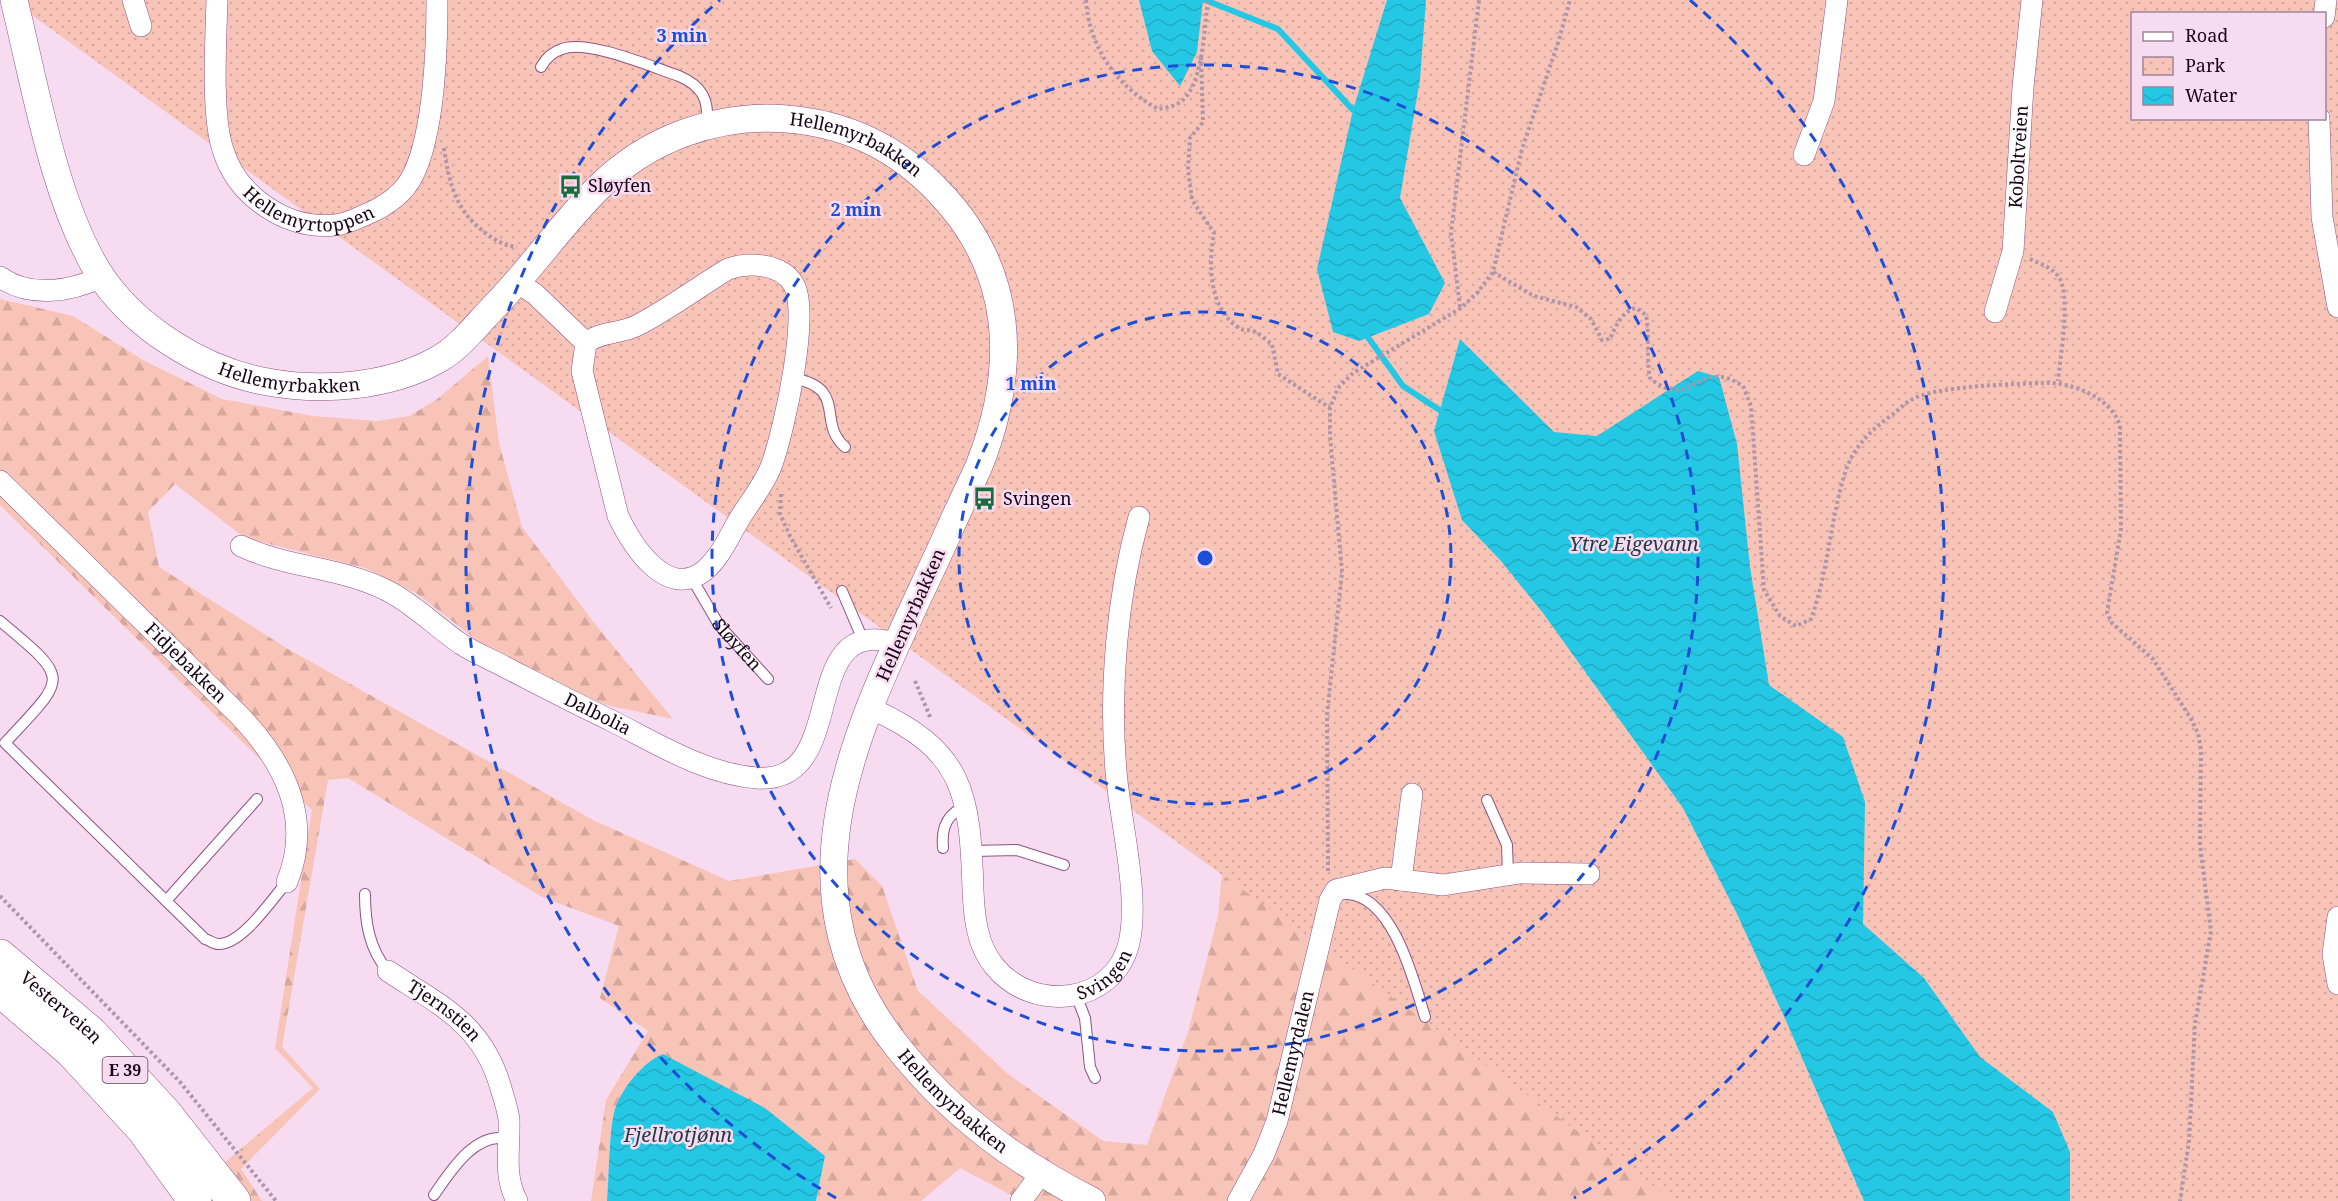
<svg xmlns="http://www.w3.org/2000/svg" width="2338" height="1201" font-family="'Noto Serif',serif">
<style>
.forest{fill:url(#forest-firs);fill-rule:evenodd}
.park{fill:url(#park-dots);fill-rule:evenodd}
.water{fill:url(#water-waves)}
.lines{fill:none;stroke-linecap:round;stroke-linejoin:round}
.stream{stroke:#25c8e4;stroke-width:6}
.service-casing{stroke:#8e5284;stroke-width:12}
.minor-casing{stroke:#8e5284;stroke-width:22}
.tertiary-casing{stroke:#8e5284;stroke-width:28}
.trunk-casing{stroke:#8e5284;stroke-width:34}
.path{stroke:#af95aa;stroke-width:4;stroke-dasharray:3 3;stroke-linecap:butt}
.service{stroke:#fff;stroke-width:10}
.minor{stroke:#fff;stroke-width:21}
.tertiary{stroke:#fff;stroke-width:27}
.trunk{stroke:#fff;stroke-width:33}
.ring{fill:none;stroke:#1d4ed8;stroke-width:3;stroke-dasharray:10 8}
.labels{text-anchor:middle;stroke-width:5;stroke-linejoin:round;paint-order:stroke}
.shield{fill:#f7dbf1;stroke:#5c4458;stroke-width:1.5}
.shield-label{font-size:16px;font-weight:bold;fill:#190416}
.street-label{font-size:18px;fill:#190416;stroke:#f7dbf1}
.poi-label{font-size:18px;fill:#190416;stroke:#f7dbf1;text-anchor:start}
.water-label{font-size:20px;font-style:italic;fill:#243c42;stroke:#f7dbf1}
.centre{fill:#1d4ed8;stroke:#f7dbf1;stroke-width:3}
.ring-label{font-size:18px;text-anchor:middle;font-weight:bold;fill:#1d4ed8;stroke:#f7dbf1;stroke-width:5;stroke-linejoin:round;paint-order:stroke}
</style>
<defs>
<pattern id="forest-firs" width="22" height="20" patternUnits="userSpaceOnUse" patternTransform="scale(1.5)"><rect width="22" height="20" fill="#f9c4b8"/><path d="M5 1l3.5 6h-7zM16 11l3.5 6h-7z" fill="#d5a79d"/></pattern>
<pattern id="park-dots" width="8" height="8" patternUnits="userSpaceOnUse" patternTransform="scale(1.5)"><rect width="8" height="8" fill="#f9c4b8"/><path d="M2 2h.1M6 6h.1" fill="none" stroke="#d5a79d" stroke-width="1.8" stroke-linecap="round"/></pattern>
<pattern id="water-waves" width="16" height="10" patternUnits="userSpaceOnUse" patternTransform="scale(1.5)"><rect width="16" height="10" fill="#25c8e4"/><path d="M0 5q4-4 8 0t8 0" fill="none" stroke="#21aac3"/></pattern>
</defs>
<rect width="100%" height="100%" fill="#f7dbf1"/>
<!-- forest -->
<path class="forest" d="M2045 0H2325L2338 1201H1022L960 1168 921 1201H816L825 1156 663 1054C643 1062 622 1088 615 1109 609 1129 609 1178 607 1201H591L606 1100 648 1031 600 998 619 926 542 897 348 778 328 780 282 1047 320 1089 241 1169 262 1201H179L313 1088 275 1048 312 810 0 505V299L73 316 143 360 222 399 313 416 378 421 409 416 436 400 488 356 499 443 522 527 595 624 673 719 606 705 496 655 416 593 365 568 245 538 175 484 148 512 159 567 288 649 593 820 729 881 855 859 882 886 918 991 1008 1074 1103 1141 1147 1145 1188 1032 1218 916 1229 794ZM2132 14H2324V118H2132Z"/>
<!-- park -->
<path class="park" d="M11 0H2338V1201H1674ZM2132 14H2324V118H2132Z"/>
<!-- water -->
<g class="water">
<polygon points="1139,0 1203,0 1197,52 1180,86 1152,51"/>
<polygon points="1387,0 1426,0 1420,79 1400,198 1445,283 1429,314 1359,341 1333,332 1317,269 1353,110"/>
<polygon points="1460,339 1554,432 1597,436 1698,371 1719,377 1737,444 1750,567 1769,685 1843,737 1865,802 1863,924 1924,978 1980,1057 2053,1112 2070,1152 2070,1201 1864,1201 1787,1023 1737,914 1683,808 1543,613 1501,561 1462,520 1434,431"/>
<path d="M663 1054 765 1108 825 1156 816 1201H607C609 1178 609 1128 615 1109 622 1088 643 1062 663 1054Z"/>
</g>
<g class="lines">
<!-- stream -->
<g class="stream">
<polyline points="1205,0 1278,29 1353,110"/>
<polyline points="1367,336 1403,386 1441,411"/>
</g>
<defs>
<g id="service">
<path d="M541 67C546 58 552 52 562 49 587 39 652 67 679 76 702 86 709 99 707 124"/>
<path d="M792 378C849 388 816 422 845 447"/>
<path id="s1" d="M691 577 719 625 768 679"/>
<polyline points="842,591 863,640"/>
<path d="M0 621C72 681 67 676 5 743L205 939C209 940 214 944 218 944 242 945 272 899 287 882"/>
<polyline points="1487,800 1507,845 1508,875"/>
<path d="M943 848C941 827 947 813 967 806"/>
<polyline points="972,851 1017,850 1064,865"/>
<path d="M365 894C365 922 369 949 388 971"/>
<path d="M1347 894C1393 896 1414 981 1425 1017"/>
<polyline points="166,901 257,799"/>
<polyline points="1076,995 1085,1018 1090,1067 1095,1078"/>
<path d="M434 1195C450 1172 475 1131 508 1139"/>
</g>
<g id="minor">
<polyline points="133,0 141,26"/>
<path id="s2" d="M217 0C216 38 211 115 223 150 237 196 286 230 335 225 346 224 355 219 365 215 384 207 404 194 413 175 434 133 437 48 437 0"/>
<polyline points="2324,17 2326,0"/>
<polyline points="2319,118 2322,217 2338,307"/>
<polyline points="1804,155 1824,101 1837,0"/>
<path d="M0 277C30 298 70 292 101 277"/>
<path d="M517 282 535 294 586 343 582 371 618 516C632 545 666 600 704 571 721 557 729 536 740 518 751 500 765 484 772 464 784 430 810 315 794 285 782 263 749 262 728 269 698 287 669 309 638 325 621 334 601 331 586 343"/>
<path id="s3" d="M1995 312 2013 251 2023 87 2032 0"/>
<path id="s4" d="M0 481 239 715C284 762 313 818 287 882"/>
<path id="s5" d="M241 546C288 568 341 567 388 591 415 605 436 627 461 644 475 653 490 659 505 667 540 685 574 703 610 720 656 743 705 774 757 778 853 785 794 610 898 644"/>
<path id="s6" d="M870 708C964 750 970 793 973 890 974 917 977 946 995 967 1033 1013 1114 1005 1129 943 1140 896 1120 820 1116 771 1109 689 1117 596 1139 517"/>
<polyline points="1401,880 1412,794"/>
<polyline points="2338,917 2333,954 2338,984"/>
<path id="s7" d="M388 971C439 1005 481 1022 500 1085 503 1096 508 1109 509 1120 510 1148 503 1175 517 1201"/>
<polyline points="1021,1201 1040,1175"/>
<path id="s8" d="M1238 1201 1264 1154 1277 1121 1330 900 1336 890 1385 878 1443 885 1520 873 1589 874"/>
</g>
<g id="tertiary">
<path id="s9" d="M14 0C35 85 53 196 97 270 132 327 204 371 268 382 321 392 389 387 437 360 458 349 475 327 491 310 529 272 559 227 597 189 647 139 716 113 787 119 847 124 896 147 938 191 1015 270 1018 368 979 466 969 488 958 510 948 533 872 702 761 879 900 1050 954 1117 1016 1162 1092 1201"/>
</g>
<g id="trunk">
<path id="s10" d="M0 956 91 1033 165 1113 234 1201"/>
<polyline points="0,990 71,1051 143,1129 195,1201"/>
</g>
</defs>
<!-- service casing -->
<use href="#service" class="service-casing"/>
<!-- minor casing -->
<use href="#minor" class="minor-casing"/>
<!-- tertiary casing -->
<use href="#tertiary" class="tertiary-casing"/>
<!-- trunk casing -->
<use href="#trunk" class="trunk-casing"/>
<!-- path -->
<g class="path">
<path d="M1086 0C1089 47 1117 87 1158 109 1164 108 1171 107 1177 104 1204 91 1204 26 1208 0"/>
<path d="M1201 57 1203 122 1190 138 1188 170 1192 200 1214 233C1208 265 1209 309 1239 328 1243 331 1248 329 1253 331 1259 333 1266 340 1272 344L1278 374 1330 408"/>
<path d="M444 148C449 184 456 212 487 234 497 241 505 246 517 247"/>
<path d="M2030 259C2040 264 2051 267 2058 276 2072 294 2060 358 2058 381"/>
<path d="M1493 272 1534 296 1576 307 1591 319 1602 340 1610 339C1616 326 1621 312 1636 308L1646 315C1650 337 1646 357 1650 378 1684 407 1693 374 1721 377 1728 377 1736 382 1743 386L1751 406 1764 590 1780 616 1796 626 1811 619C1828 573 1830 521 1845 473 1853 448 1869 432 1889 417 1897 412 1903 404 1911 400 1933 386 2013 384 2042 383 2069 381 2112 397 2120 426L2121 529 2107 613 2112 623 2153 659 2191 719 2198 733 2201 750 2200 845 2211 931 2195 1024 2189 1141 2180 1201"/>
<polyline points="1460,307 1451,233 1479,0"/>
<polyline points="781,494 780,514 790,536 831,608"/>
<polyline points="915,681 931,719"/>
<polyline points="1328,871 1327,715 1342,572 1330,436 1330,408 1338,388 1353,373 1461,308 1478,292 1493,272 1522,149 1558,43 1570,0"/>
<polyline points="0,896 180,1082 276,1201"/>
</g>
<!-- service -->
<use href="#service" class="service"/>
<!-- minor -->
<use href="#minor" class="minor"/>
<!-- tertiary -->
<use href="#tertiary" class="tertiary"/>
<!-- trunk -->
<use href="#trunk" class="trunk"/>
</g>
<!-- distance rings -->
<g class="ring">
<circle cx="1205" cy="558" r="246"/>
<circle cx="1205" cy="558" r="493"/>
<path d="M836 1198A739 739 0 0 1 720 0M1690 0A739 739 0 0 1 1574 1198"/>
</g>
<!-- icons -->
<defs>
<symbol id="bus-bare" viewBox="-9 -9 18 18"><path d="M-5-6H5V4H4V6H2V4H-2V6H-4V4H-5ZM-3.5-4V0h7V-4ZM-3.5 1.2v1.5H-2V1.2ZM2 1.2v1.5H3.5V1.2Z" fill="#1a6c3c" stroke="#f7dbf1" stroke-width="2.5" paint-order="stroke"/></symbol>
</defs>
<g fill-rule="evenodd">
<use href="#bus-bare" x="554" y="170" width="33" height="33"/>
<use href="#bus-bare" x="968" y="482" width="33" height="33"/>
</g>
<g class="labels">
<!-- shield labels -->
<rect class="shield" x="102.5" y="1057" width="45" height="26" rx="4.5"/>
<g class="shield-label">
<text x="125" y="1076">E 39</text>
</g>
<!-- street labels -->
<g class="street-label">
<text dy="6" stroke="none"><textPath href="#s9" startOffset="1185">Hellemyrbakken</textPath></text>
<text dy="6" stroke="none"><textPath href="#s3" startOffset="158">Koboltveien</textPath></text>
<text dy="6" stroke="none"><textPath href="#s2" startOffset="267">Hellemyrtoppen</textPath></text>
<text dy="6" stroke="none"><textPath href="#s9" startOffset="514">Hellemyrbakken</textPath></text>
<text transform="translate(911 615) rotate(-66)" y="6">Hellemyrbakken</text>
<text dy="6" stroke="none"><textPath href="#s1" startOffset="82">Sløyfen</textPath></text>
<text dy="6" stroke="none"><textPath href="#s4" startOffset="260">Fidjebakken</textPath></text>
<text dy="6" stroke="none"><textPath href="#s5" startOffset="398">Dalbolia</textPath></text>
<text dy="6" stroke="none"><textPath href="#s6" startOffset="434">Svingen</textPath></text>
<text dy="6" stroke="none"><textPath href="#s10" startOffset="80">Vesterveien</textPath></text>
<text dy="6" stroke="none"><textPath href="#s7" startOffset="69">Tjernstien</textPath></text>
<text dy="6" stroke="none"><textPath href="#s8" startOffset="159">Hellemyrdalen</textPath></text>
<text dy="6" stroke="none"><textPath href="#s9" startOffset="2280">Hellemyrbakken</textPath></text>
</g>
<!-- poi labels -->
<g class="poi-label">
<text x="588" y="192">Sløyfen</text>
<text x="1003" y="505">Svingen</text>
</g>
<!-- water labels -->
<g class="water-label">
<text x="1634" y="551">Ytre Eigevann</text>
<text x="678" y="1142">Fjellrotjønn</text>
</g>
</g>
<circle cx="1205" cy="558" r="9" class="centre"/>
<g class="ring-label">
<text x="682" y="42">3 min</text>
<text x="856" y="216">2 min</text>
<text x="1031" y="390">1 min</text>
</g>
<!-- legend -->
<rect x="2131" y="12" width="195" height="108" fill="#f7dbf1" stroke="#9e8599" stroke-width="1.5"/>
<rect x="2143" y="32" width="30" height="9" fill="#ffffff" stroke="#9e8599" stroke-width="1.5"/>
<text x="2185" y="42" font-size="18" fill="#190416">Road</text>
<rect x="2143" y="57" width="30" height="18" fill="url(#park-dots)" stroke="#9e8599" stroke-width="1.5"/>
<text x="2185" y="72" font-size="18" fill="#190416">Park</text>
<rect x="2143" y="87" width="30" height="18" fill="url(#water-waves)" stroke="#9e8599" stroke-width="1.5"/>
<text x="2185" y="102" font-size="18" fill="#190416">Water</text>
</svg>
